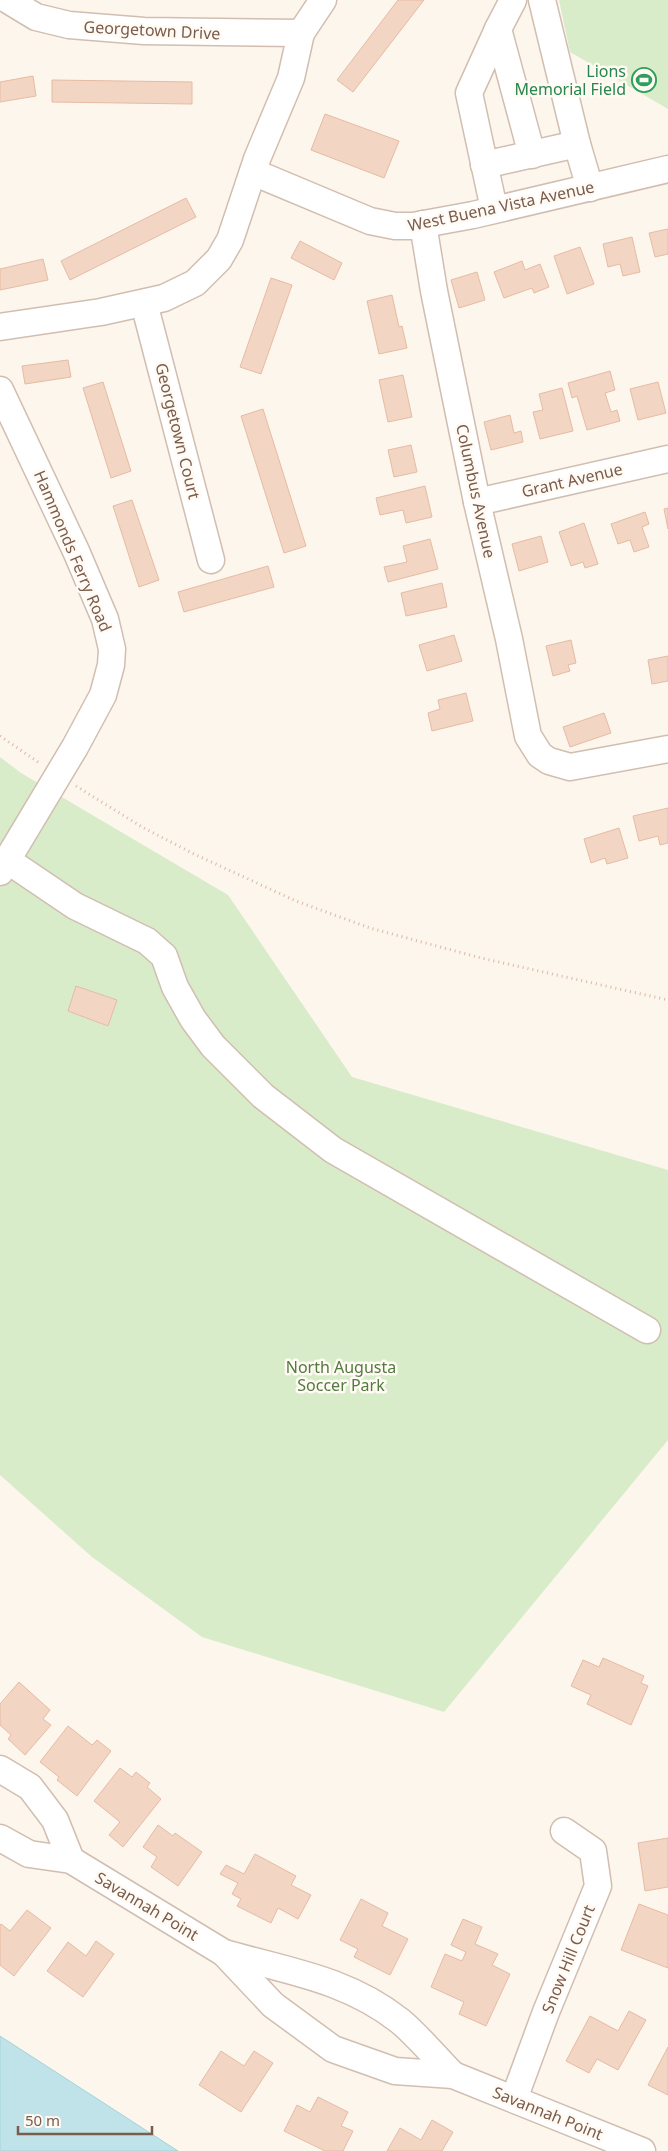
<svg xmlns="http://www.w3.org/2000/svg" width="668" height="2151" font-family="'Noto Sans',sans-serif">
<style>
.green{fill:#d8ecc9}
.water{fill:#bfe3e8;stroke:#a5d3da}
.building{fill:#f3d5c3;stroke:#e6bba3}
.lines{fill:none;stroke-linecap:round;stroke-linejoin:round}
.minor-casing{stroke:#d1beb0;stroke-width:29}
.path{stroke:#d9b8a5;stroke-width:3;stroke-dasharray:1 4;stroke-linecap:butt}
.minor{stroke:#fff;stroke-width:26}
.labels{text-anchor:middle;stroke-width:5;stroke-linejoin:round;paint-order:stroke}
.street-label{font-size:16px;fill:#7a5c4d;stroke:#fffaf3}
.leisure-label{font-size:16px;fill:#27864d;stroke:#fffaf3;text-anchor:end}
.park-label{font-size:16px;fill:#537a41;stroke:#fffaf3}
</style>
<rect width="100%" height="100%" fill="#fdf6ec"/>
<!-- green -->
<g class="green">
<polygon points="559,0 668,0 668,109 570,52"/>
<polygon points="0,757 21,773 228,895 352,1077 668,1170 668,1440 444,1712 202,1637 92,1557 0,1475"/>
</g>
<!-- water -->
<polygon class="water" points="0,2036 178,2151 0,2151"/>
<!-- building -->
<g class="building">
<polygon points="398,0 424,0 353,92 337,80"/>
<polygon points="33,76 36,96 0,102 0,82"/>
<polygon points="52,80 192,82 192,104 52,102"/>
<polygon points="325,114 399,141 384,178 311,150"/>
<polygon points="186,198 196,217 70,280 61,261"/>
<polygon points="668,229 668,254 655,257 649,233"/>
<polygon points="632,237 640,272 623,276 620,264 608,267 603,244"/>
<polygon points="300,241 342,263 334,280 291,258"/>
<polygon points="580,247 594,284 567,294 554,256"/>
<polygon points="43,259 48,280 0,290 0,269"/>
<polygon points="522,261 525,270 540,264 549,287 534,293 532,288 504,298 494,272"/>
<polygon points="477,272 485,300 459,308 451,280"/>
<polygon points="271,278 292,285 261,374 240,367"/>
<polygon points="392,295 399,327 402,326 407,348 379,354 367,301"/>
<polygon points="68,360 71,377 25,384 22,366"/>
<polygon points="610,371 615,390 605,393 611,412 617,410 620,421 587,430 577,396 572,398 568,383"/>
<polygon points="403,375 412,417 388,422 379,380"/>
<polygon points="103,382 131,471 111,478 83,388"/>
<polygon points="658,382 666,413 638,420 630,389"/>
<polygon points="562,388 573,431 540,439 533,412 543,410 539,394"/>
<polygon points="263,409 306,546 284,553 241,416"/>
<polygon points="510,415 514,433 521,431 523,442 491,450 484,422"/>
<polygon points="411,445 417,472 394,477 388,450"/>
<polygon points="425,486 432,517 406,523 403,510 380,515 376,498"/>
<polygon points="132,500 159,580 139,587 113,506"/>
<polygon points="668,508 668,529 664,509"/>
<polygon points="645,512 649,524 642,527 649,547 634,552 630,540 618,544 611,524"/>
<polygon points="584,523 598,564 585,568 583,562 571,566 559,532"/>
<polygon points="541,536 548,562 519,571 512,544"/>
<polygon points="430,539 438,569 388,582 384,567 407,562 403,546"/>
<polygon points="268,566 274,587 184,612 178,592"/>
<polygon points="442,583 447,607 406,616 401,593"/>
<polygon points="454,635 462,661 427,671 419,645"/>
<polygon points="571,640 576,663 568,665 570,671 553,676 546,646"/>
<polygon points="668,656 668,681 652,684 648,660"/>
<polygon points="466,693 473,721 432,731 428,713 440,709 438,700"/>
<polygon points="604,713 611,733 570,747 563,727"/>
<polygon points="668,808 668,843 660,845 658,836 639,841 633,816"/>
<polygon points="619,828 628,858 607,864 605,858 591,863 584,839"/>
<polygon points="76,986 117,1000 108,1026 68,1011"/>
<polygon points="603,1658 644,1676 641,1683 648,1686 631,1725 587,1704 591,1695 571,1686 583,1660 599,1667"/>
<polygon points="19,1682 50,1710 43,1719 51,1725 25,1755 8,1739 11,1735 0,1725 0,1704"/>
<polygon points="68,1726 92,1745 97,1740 111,1751 77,1796 57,1780 59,1777 40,1762"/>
<polygon points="120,1768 132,1777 136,1772 150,1783 147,1787 161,1799 123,1847 109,1835 120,1822 94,1801"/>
<polygon points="158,1825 173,1836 175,1833 202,1852 178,1886 151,1867 157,1857 143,1847"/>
<polygon points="668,1838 668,1887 645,1891 638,1843"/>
<polygon points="255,1854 296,1876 291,1885 311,1895 298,1919 278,1908 271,1923 237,1906 241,1899 232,1894 238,1883 220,1874 226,1865 244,1874"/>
<polygon points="361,1899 388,1913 382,1926 408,1939 390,1975 354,1957 358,1949 340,1940"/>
<polygon points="639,1904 668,1915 668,1968 621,1950"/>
<polygon points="27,1910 51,1928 14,1976 0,1965 0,1925 1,1924 10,1931"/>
<polygon points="463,1919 482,1927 475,1944 498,1954 492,1965 510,1974 486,2026 459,2014 464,2002 431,1987 445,1954 462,1961 466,1952 451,1945"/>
<polygon points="96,1941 114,1954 83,1997 47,1971 68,1942 86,1956"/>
<polygon points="629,2011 646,2020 618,2070 597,2059 589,2073 566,2061 590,2016 618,2031"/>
<polygon points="668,2047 668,2095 648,2085"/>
<polygon points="221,2051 244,2066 254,2051 273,2063 241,2112 199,2085"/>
<polygon points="318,2097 348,2112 341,2126 353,2131 343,2151 325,2151 284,2131 297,2105 310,2112"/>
<polygon points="432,2120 453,2132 442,2151 387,2151 400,2128 421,2140"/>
</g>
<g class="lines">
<defs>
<g id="minor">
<polyline points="8,0 36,17 69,25 144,31 301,33 323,0"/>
<polyline points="542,0 577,144 590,188"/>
<polyline points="498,29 513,0"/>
<polyline points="484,165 577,144"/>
<polyline points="253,172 370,221 395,226 413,226 473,215 668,169"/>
<polyline points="494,209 469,93 498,29 532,155"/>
<polyline points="423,224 434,291 477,502 509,639 528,736 540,755 549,761 570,767 668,749"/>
<polyline points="144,303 211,560"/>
<polyline points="0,327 101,312 164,298 195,283 219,259 230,240 257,159 291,78 301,33"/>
<polyline points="0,390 76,551 105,619 112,649 111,665 103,695 75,747 0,872"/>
<polyline points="477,502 668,459"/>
<polyline points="7,860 75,906 147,941 164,956 175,987 193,1019 213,1046 263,1096 333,1150 647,1330"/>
<polyline points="0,1769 30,1787 55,1820 71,1860"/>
<polyline points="0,1838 29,1854 71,1860 224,1953 273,2005 333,2049 395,2071 453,2075 642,2151"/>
<path d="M224 1953C287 1971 347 1979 400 2021 419 2037 436 2058 453 2075"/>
<polyline points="514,2099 546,2012 598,1886 593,1851 564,1831"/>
</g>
</defs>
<!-- minor casing -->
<use href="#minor" class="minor-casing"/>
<!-- path -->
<g class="path">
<polyline points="0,736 41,764"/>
<polyline points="76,786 142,827 194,854 296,901 370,928 481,958 668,1000"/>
</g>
<!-- minor -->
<use href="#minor" class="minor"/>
</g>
<!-- icons -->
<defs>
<symbol id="stadium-ring" viewBox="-11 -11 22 22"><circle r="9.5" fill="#fffaf3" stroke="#2e9e5b" stroke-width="1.5"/><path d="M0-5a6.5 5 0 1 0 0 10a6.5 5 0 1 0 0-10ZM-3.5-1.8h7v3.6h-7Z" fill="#2e9e5b"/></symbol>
</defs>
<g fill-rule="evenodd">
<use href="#stadium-ring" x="630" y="66" width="28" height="28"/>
</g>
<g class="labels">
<!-- street labels -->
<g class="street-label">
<text transform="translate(152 30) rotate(3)" y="6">Georgetown Drive</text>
<text transform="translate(501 206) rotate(-12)" y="6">West Buena Vista Avenue</text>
<text transform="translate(178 431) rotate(76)" y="6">Georgetown Court</text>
<text transform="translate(572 480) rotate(-13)" y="6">Grant Avenue</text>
<text transform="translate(476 491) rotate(78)" y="6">Columbus Avenue</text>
<text transform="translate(73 551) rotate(67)" y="6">Hammonds Ferry Road</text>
<text transform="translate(147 1906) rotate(31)" y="6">Savannah Point</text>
<text transform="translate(568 1959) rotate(-68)" y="6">Snow Hill Court</text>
<text transform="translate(548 2113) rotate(22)" y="6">Savannah Point</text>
</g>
<!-- leisure labels -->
<g class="leisure-label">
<text x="626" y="77">Lions<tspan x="626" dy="18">Memorial Field</tspan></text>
</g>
<!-- park labels -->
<g class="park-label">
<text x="341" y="1373">North Augusta<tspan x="341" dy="18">Soccer Park</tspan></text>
</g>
</g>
<!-- scale -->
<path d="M18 2126v8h134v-8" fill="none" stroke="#7a5c4d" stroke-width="2.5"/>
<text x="25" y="2126" font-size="15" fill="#7a5c4d" stroke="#fffaf3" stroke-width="4" paint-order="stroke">50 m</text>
</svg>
